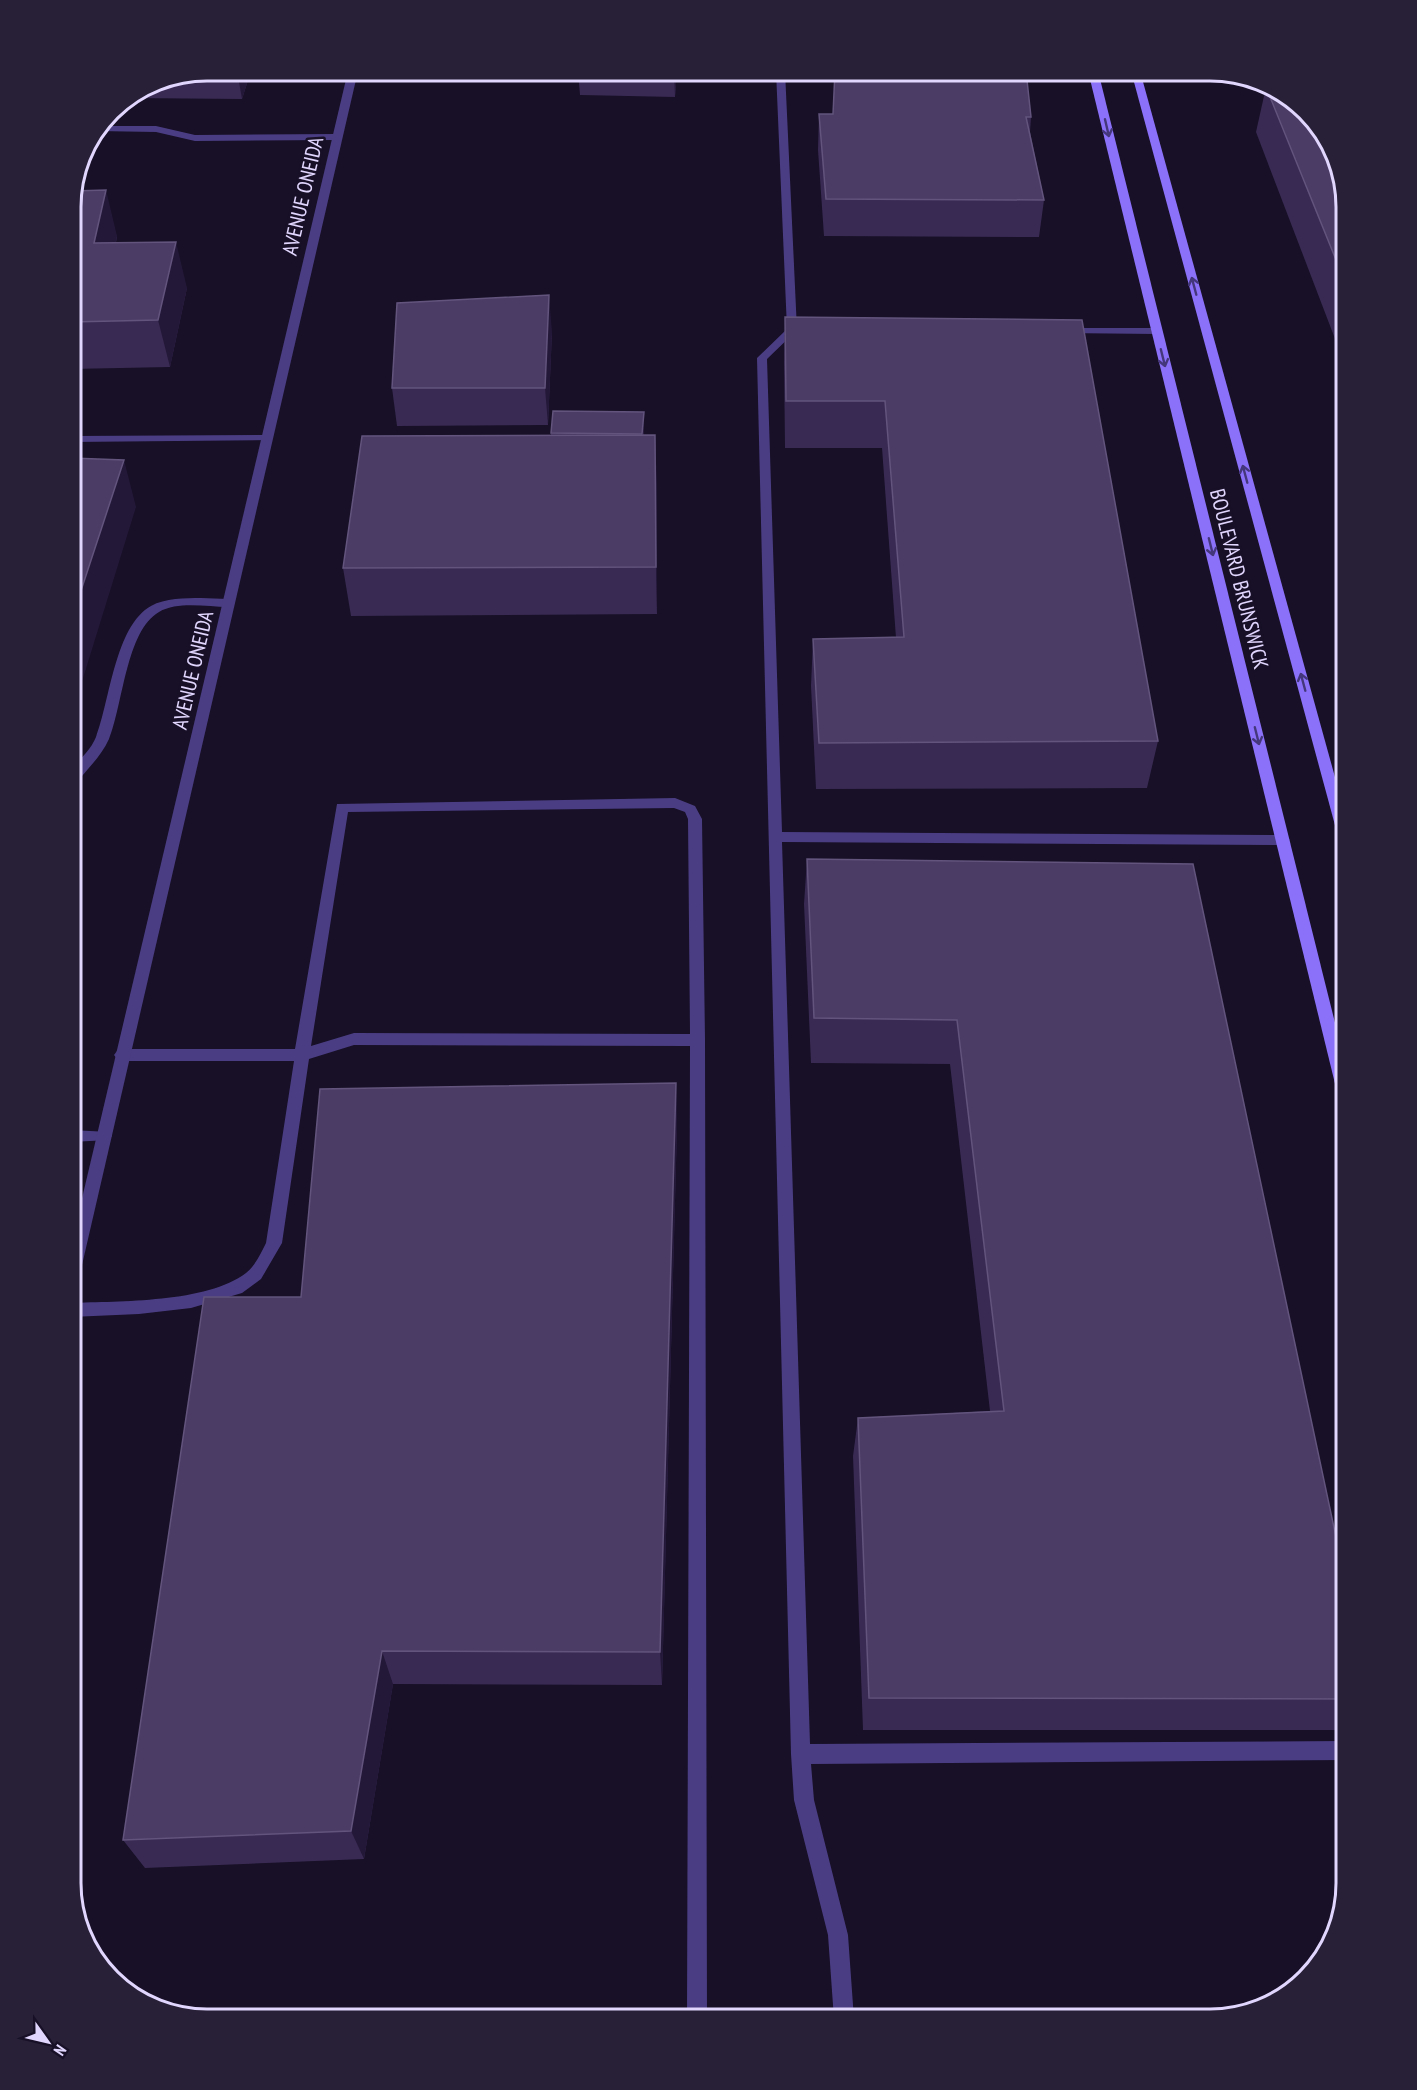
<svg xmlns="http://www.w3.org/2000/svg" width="1417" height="2090" font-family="'PT Sans Narrow',sans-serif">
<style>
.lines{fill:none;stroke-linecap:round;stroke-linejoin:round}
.lane{fill:#4b3d83;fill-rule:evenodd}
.street{fill:#4b3d83;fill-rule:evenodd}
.secondary{fill:#8b71fa;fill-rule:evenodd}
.wall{fill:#392a53}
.shaded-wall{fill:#241839}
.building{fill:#4b3c65;stroke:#62547d;stroke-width:1.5}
.oneway{stroke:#45377b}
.labels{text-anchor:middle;stroke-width:5;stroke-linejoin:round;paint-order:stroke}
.street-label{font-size:21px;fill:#e1d6fe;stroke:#171026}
.rim{fill:none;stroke:#e1d6fe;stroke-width:3}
</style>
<rect width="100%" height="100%" fill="#171026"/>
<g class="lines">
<!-- lane -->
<g class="lane">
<polygon points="776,71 785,71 797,330 767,359 782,832 1283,835 1290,840 1283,845 782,842 810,1744 1346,1741 1346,1760 811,1764 814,1800 848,1935 854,2019 834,2019 828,1935 794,1800 791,1754 757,358 787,329"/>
<polygon points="100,126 156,126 195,135 337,134 342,137 337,140 195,141 156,132 96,131"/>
<polygon points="1065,328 1157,328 1162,331 1157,334 1061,333 1060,331"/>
<polygon points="266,435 272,438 270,440 71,442 71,436"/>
<path d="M201 598 228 599 234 603 228 607C207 607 178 601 159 612 126 631 123 705 109 739 104 750 96 760 88 769 83 775 78 782 71 784 71 761 88 757 96 737 110 701 115 626 151 606 165 598 185 598 201 598Z"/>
<path d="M675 798 695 806 702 819 705 1040 707 2019H687L690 1046 354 1045 309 1059 282 1243 261 1279 242 1293 191 1308 139 1314 71 1317V1303C119 1301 207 1303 246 1273 255 1266 261 1253 266 1243L294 1061H122L117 1059 114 1055 117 1051 122 1049H295L337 804ZM674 808 685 812 688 819 690 1034 354 1033 311 1046 348 812Z"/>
<polygon points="71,1130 109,1132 112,1136 109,1140 71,1142"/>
</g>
<!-- street -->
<polygon class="street" points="348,71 358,71 79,1278 77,1283 71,1285 71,1245"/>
<!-- secondary -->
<g class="secondary">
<polygon points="1088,71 1098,71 1346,1067 1346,1102 1341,1100 1338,1096"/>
<polygon points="1131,71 1140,71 1346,817 1346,845 1339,840"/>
</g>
</g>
<!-- wall -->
<g class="wall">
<polygon points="207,70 251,71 242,99 128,98 155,81"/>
<polygon points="578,71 677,71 675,97 580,95"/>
<polygon points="1266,87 1347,207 1347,343 1337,344 1256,132"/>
<polygon points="819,114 1031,117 1030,132 1044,200 1039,237 824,236 818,150"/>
<polygon points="71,198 117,236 116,243 187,288 170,367 71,369"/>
<polygon points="785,317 1082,320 1158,741 1147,788 816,789 811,686 813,639 896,638 882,448 785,448 784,363"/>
<polygon points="552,332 548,425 397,426 392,388"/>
<polygon points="644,425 644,435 655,435 657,614 351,616 343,568 551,435 551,433"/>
<polygon points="807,859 1193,864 1346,1584 1346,1730 863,1730 853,1456 858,1418 990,1411 950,1064 811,1063 804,904"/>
<polygon points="676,1083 677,1127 662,1685 393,1684 364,1859 145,1868 123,1840 301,1297"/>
</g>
<!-- shaded-wall -->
<g class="shaded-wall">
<polygon points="237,71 251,71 242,99"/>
<polygon points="674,71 677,71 675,97"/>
<polygon points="106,190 117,236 106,289 94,243"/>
<polygon points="176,242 187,288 170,367 158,320"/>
<polygon points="549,295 552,332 548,425 545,388"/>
<polygon points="644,412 644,425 643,448 642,434"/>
<polygon points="655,435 657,482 657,614 656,567"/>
<polygon points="124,460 136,507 71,717 71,621"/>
<polygon points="676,1083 677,1127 662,1685 660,1652"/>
<polygon points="382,1651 393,1684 364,1859 351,1831"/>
</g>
<!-- building -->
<g class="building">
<polygon points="608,71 674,71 674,72"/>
<polygon points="835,71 1026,71 1031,117 1026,117 1044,200 826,199 819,114 833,114"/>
<polygon points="1267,85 1279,89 1328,139 1347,207 1347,287 1266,87"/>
<polygon points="106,190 94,243 176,242 158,320 71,322 71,198 72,191"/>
<polygon points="549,295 545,388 392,388 397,303"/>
<polygon points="785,317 1082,320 1158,741 819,743 813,639 904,637 885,401 786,401"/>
<polygon points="553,411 644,412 642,434 551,433"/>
<polygon points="655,435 656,567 343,568 362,436"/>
<polygon points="71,458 124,460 71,621"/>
<polygon points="807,859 1193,864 1346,1584 1346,1699 869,1698 858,1418 1004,1411 957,1020 814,1018"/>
<polygon points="676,1083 660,1652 382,1651 351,1831 123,1840 204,1297 301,1297 320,1089"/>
</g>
<!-- one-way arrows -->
<defs><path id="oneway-shaft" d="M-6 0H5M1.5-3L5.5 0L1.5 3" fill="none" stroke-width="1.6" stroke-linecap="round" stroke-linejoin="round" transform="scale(1.5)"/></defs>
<g class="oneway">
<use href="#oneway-shaft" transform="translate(1107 128) rotate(77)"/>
<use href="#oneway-shaft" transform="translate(1194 286) rotate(-105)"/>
<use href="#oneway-shaft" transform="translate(1163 358) rotate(76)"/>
<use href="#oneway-shaft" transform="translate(1245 474) rotate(-105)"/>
<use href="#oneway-shaft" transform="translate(1211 547) rotate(76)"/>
<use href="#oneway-shaft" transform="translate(1303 682) rotate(-105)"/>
<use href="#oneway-shaft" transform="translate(1257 736) rotate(76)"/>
</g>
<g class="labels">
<!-- street labels -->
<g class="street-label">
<text transform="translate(303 196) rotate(-77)" y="7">AVENUE ONEIDA</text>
<text transform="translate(1239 579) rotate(76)" y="7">BOULEVARD BRUNSWICK</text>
<text transform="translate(193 670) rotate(-77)" y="7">AVENUE ONEIDA</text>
</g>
</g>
<!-- crop -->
<path d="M0 0H1417V2090H0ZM207 81H1210A126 126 0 0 1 1336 207V1883A126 126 0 0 1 1210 2009H207A126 126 0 0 1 81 1883V207A126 126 0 0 1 207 81Z" fill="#272037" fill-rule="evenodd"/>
<path class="rim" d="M207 81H1210A126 126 0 0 1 1336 207V1883A126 126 0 0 1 1210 2009H207A126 126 0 0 1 81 1883V207A126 126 0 0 1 207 81Z"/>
<!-- north arrow -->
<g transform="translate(48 2042) rotate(124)" stroke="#171026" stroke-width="4.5" paint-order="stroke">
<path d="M0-4.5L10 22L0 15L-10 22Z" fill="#e1d6fe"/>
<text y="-9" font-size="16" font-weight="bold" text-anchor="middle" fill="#e1d6fe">N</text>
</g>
</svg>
